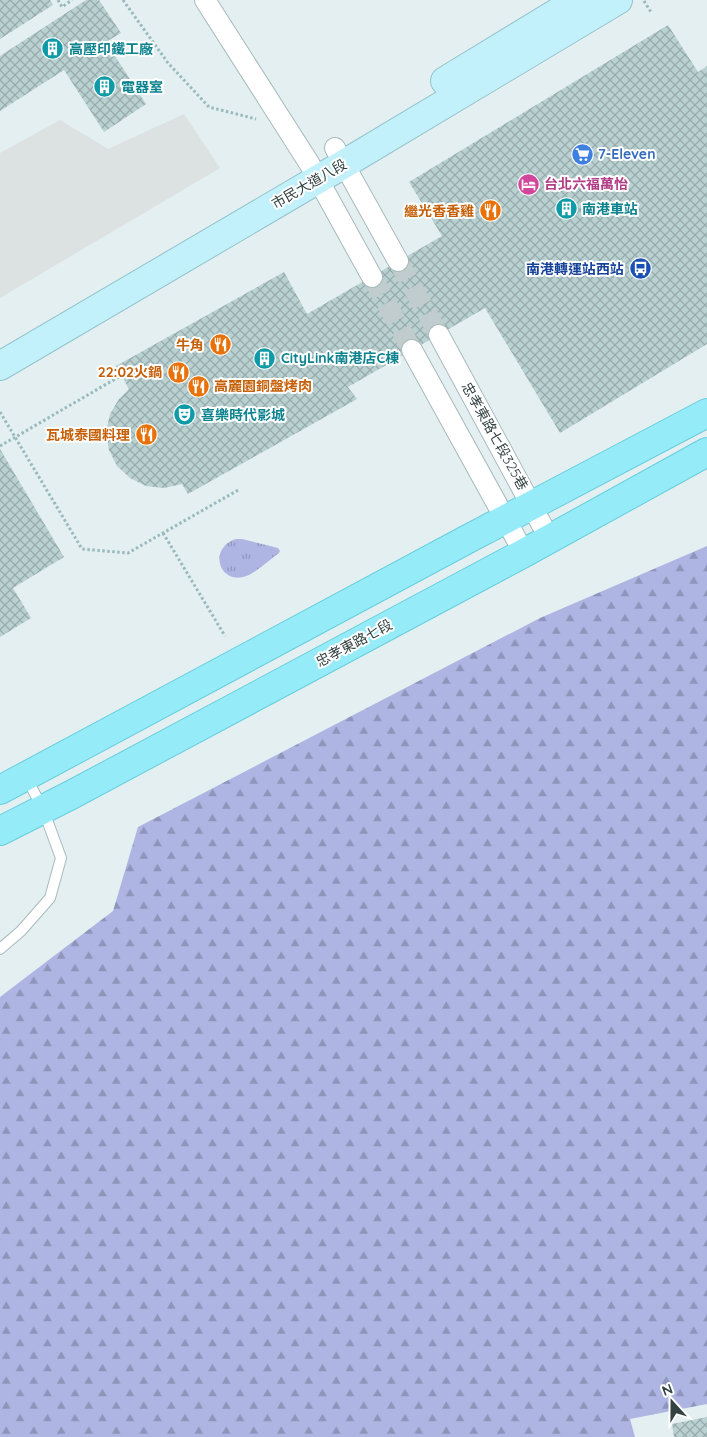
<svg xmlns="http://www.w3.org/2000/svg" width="707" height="1437" font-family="Quicksand,'Noto Sans TC',sans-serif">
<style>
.grass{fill:url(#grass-tufts)}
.forest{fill:url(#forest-firs)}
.parking{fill:#dce1e1}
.building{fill:url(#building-cross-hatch)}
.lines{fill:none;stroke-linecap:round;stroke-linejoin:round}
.street-tunnel{stroke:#c1ccce;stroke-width:20;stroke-dasharray:20 10;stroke-linecap:butt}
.lane-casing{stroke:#a7babb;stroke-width:12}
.street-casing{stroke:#a7babb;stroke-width:22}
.secondary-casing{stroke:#93c3cb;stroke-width:30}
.primary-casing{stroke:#67cedc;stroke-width:30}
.path{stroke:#99babc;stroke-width:3;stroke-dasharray:2.5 2.5;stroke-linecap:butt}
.lane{stroke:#fff;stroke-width:10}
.street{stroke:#fff;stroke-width:20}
.secondary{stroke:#c3f1fb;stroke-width:28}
.primary{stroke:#95ebf8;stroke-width:28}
.path-bridge{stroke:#99babc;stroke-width:3;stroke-dasharray:2.5 2.5;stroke-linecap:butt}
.labels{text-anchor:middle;stroke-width:4;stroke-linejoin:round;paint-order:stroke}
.culture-label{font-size:14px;font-weight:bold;fill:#0d838f;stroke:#fff;text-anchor:start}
.shop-label{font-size:14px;font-weight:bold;fill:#366cbe;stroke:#fff;text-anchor:start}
.street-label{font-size:14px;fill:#344242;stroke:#fff}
.hotel-label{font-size:14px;font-weight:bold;fill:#b23c85;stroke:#fff;text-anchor:start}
.food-label{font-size:14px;font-weight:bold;fill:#c56008;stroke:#fff;text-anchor:end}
.transit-label{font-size:14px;font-weight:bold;fill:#164399;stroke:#fff;text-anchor:end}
</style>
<defs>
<pattern id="grass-tufts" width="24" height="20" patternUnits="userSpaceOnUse" patternTransform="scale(1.25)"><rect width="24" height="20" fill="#aeb5e3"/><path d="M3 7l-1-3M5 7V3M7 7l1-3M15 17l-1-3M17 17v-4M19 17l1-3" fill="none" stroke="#8e95ba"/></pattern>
<pattern id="forest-firs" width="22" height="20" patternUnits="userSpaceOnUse" patternTransform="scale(1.25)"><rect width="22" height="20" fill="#aeb5e3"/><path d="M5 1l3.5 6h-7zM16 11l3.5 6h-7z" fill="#8e95ba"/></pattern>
<pattern id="building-cross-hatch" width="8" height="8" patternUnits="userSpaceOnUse" patternTransform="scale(1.25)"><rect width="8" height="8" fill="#bad1d2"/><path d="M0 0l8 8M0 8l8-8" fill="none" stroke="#98abac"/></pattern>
</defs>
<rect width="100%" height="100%" fill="#e4eff1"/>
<!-- grass -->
<path class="grass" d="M236 539H242L278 548 280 551 279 553C269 560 255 574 243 577 219 583 208 548 236 539Z"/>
<!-- forest -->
<polygon class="forest" points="707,546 707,1404 630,1419 635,1437 0,1437 0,997 113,911 138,827 540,618"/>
<!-- parking -->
<polygon class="parking" points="184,114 220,168 0,298 0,153 60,120 108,149"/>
<!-- building -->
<g class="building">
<polygon points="0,0 50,0 53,5 0,39"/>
<polygon points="86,0 99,0 121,33 106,42 146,104 104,132 64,70 0,111 0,56"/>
<polygon points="668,25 698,72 707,66 707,344 560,433 485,308 348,387 357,399 188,494 182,484 164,488 146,486 130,478 117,466 109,450 106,432 110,414 119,399 129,389 116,366 284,272 307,314 442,236 409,182"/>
<polygon points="0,449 64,557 13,588 31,618 0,637"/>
<polygon points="707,1417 707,1437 674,1437 672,1424"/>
</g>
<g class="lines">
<!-- street-tunnel -->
<g class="street-tunnel">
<polyline points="398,261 439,335"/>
<polyline points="372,277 412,350"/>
</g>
<defs>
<polyline id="lane" points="0,949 21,931 50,898 61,858 43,809 26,777"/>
<g id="street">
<polyline points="205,0 309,163 372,277"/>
<polyline points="335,148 398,261"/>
<polyline points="439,335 549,538"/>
<polyline points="412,350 524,553"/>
</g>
<g id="secondary">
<polyline points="445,81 578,0"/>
<polyline points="0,366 344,164 618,0"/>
</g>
<g id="primary">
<polyline points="0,790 466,540 707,413"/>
<polyline points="0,831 71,795 524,553 707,452"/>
</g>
</defs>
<!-- lane casing -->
<use href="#lane" class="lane-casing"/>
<!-- street casing -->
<use href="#street" class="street-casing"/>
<!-- secondary casing -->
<use href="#secondary" class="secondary-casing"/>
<!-- primary casing -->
<use href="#primary" class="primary-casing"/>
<!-- path -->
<g class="path">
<polyline points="58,0 62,7 72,0"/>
<polyline points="123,0 168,63 209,107 256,119"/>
<polyline points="644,1 651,12"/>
<polyline points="0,412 82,549 128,553 240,489"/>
<polyline points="163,533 225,636"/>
</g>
<!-- lane -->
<use href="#lane" class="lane"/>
<!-- street -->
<use href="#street" class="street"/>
<!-- secondary -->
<use href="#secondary" class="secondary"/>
<!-- primary -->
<use href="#primary" class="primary"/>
<!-- path-bridge -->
<polyline class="path-bridge" points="0,446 122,375"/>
</g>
<!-- icons -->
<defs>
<symbol id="building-disc" viewBox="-11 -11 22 22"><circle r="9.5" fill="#0f9aa8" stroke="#fff"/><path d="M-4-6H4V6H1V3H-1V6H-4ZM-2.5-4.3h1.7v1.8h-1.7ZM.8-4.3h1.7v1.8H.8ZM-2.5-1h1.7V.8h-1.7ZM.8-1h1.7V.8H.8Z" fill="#fff"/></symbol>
<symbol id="supermarket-disc" viewBox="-11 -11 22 22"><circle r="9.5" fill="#3f7fe0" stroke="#fff"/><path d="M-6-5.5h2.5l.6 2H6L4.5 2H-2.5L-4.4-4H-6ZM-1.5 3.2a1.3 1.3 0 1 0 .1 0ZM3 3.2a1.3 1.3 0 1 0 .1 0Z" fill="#fff"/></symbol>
<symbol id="hotel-disc" viewBox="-11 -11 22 22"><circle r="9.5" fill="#d1479c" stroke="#fff"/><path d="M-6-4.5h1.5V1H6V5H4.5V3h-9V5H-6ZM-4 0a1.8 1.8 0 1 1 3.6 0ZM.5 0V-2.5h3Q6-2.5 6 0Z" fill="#fff"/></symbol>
<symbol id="restaurant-disc" viewBox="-11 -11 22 22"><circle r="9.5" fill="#e8710a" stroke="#fff"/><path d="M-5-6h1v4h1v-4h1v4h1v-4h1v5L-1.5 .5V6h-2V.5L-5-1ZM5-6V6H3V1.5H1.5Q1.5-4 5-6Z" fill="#fff"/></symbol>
<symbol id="bus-disc" viewBox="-11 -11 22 22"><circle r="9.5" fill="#1a4fb4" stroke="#fff"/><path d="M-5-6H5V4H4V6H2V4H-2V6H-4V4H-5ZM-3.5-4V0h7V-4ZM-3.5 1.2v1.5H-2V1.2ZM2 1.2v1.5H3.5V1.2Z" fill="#fff"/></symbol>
<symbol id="theatre-disc" viewBox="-11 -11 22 22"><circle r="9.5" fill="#0f9aa8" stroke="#fff"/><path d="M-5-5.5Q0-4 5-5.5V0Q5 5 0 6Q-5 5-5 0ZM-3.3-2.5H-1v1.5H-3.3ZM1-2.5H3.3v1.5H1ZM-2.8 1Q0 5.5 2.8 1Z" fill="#fff"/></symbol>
</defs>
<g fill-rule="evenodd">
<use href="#building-disc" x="40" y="36" width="25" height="25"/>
<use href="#building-disc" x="92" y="74" width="25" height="25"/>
<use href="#supermarket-disc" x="570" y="142" width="25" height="25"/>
<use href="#hotel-disc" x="516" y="172" width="25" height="25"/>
<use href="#building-disc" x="554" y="196" width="25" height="25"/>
<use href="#restaurant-disc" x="478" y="198" width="25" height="25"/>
<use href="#bus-disc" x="628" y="256" width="25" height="25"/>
<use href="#restaurant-disc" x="208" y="332" width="25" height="25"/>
<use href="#building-disc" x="252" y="346" width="25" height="25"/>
<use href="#restaurant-disc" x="166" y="360" width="25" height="25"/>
<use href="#restaurant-disc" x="186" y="374" width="25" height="25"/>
<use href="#theatre-disc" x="172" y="402" width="25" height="25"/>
<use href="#restaurant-disc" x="134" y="422" width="25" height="25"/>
</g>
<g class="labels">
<!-- culture labels -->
<g class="culture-label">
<text x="69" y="54">高壓印鐵工廠</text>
<text x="121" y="92">電器室</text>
<text x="582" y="214">南港車站</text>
<text x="281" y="363">CityLink南港店C棟</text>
<text x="201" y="420">喜樂時代影城</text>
</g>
<!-- shop labels -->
<g class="shop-label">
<text x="598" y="159">7-Eleven</text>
</g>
<!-- street labels -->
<g class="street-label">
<text transform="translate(309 184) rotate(-30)" y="5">市民大道八段</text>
<text transform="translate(495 436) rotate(61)" y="5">忠孝東路七段325巷</text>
<text transform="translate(354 643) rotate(-28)" y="5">忠孝東路七段</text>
</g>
<!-- hotel labels -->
<g class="hotel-label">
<text x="544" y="189">台北六福萬怡</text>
</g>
<!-- food labels -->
<g class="food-label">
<text x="474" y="216">繼光香香雞</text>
<text x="204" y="350">牛角</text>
<text x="162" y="377">22:02火鍋</text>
<text x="214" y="391" text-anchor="start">高麗園銅盤烤肉</text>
<text x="130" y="440">瓦城泰國料理</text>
</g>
<!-- transit labels -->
<g class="transit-label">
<text x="624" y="274">南港轉運站西站</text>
</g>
</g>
<!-- north arrow -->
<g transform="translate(672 1402) rotate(339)" stroke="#ffffff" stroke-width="4" paint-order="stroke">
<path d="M0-4L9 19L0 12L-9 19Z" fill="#344242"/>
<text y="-8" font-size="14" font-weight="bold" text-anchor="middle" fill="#344242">N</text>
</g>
</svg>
